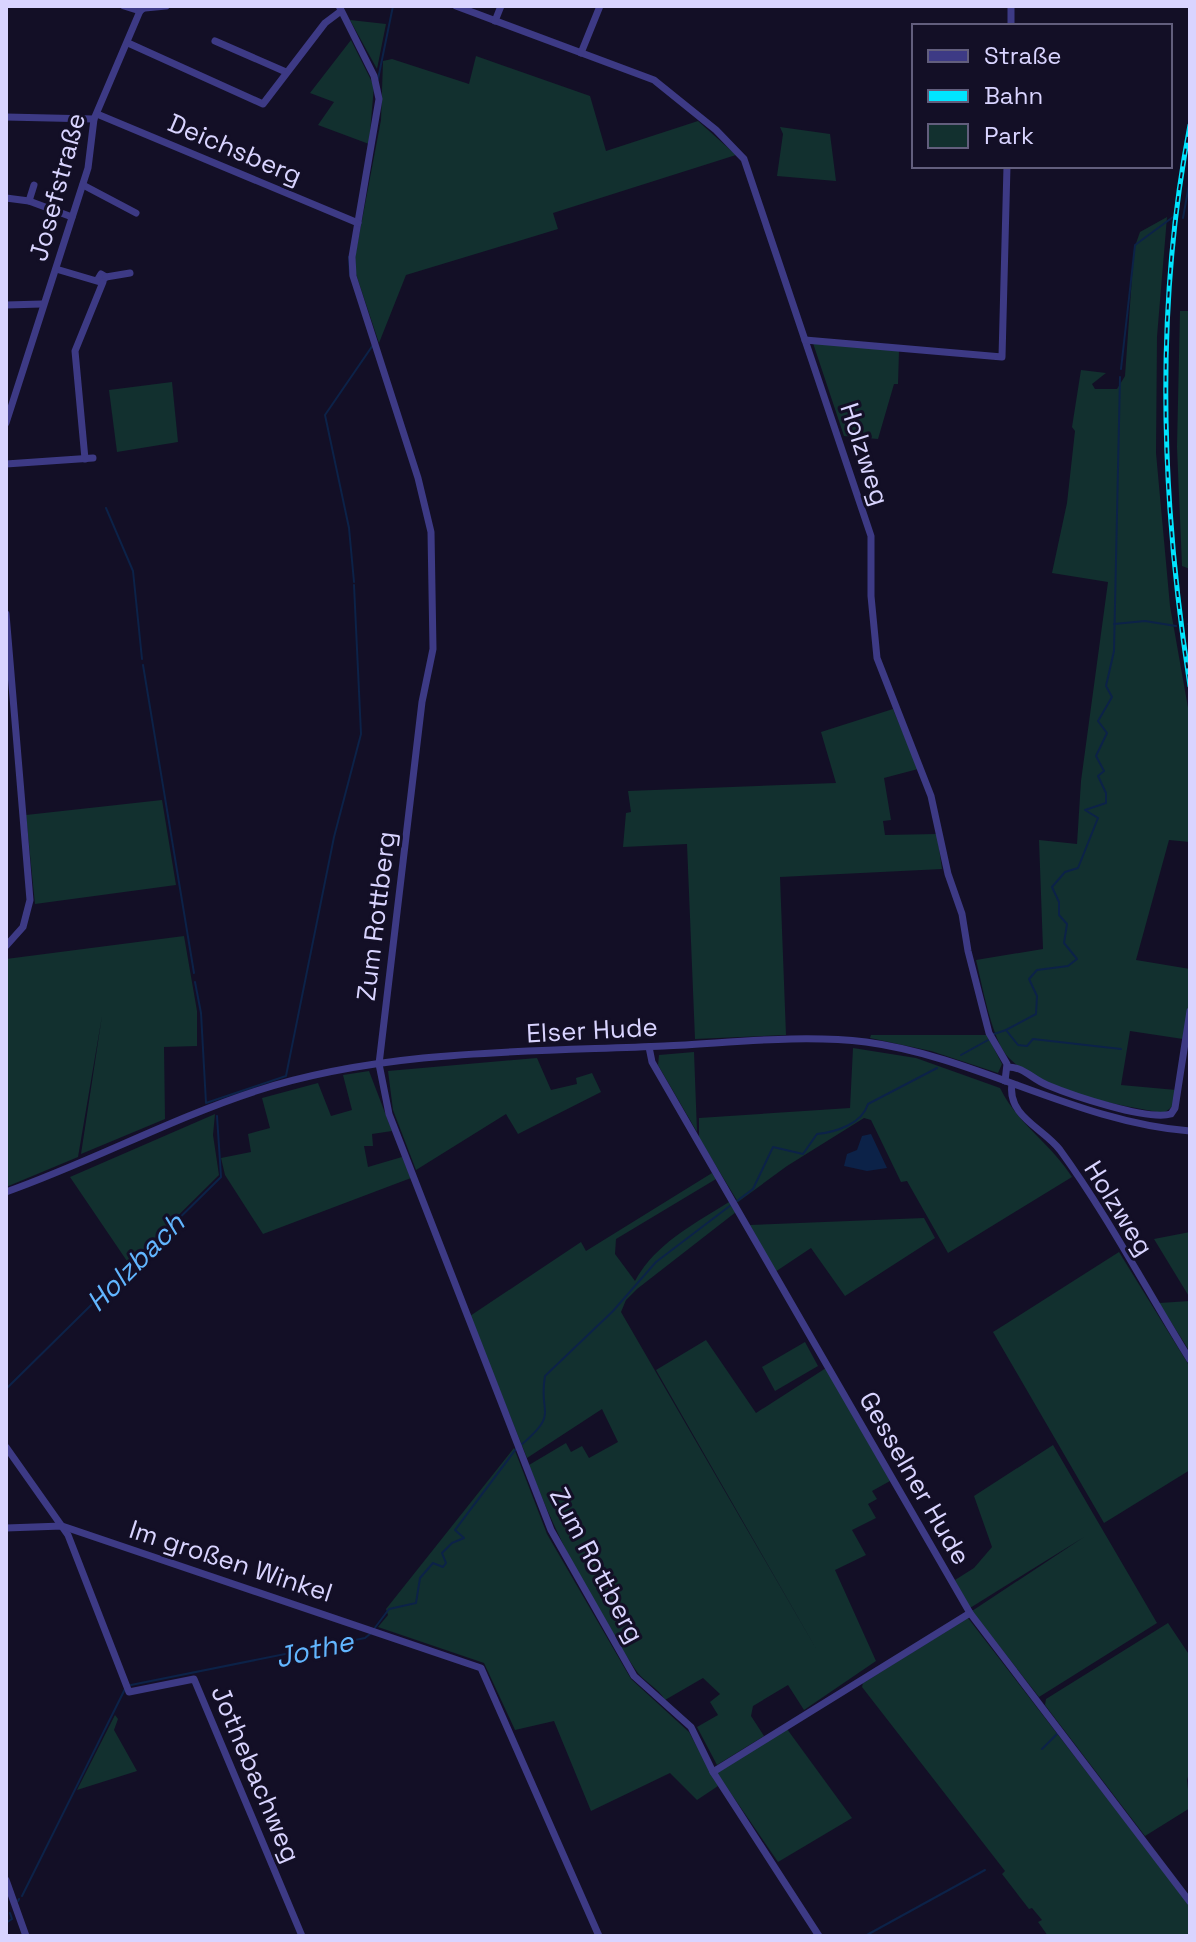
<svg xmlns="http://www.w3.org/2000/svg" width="1196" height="1942" font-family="'Space Grotesk',sans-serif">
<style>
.green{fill:#12302f}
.water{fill:#0c2248}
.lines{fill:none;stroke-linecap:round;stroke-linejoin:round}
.stream{stroke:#0c2248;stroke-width:2}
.minor{stroke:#3d3a85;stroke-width:7}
.rail-casing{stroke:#00e5ff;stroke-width:5}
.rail{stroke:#130f26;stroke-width:2;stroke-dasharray:6;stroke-linecap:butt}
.labels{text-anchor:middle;stroke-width:6;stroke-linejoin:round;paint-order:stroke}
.street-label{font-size:26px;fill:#d9d4ff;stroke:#130f26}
.water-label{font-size:28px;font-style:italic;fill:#62b6ff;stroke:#130f26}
</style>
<rect width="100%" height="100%" fill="#130f26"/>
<!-- green -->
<g class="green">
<polygon points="350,20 386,24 377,69"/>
<polygon points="351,40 374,86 369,144 318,125 334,102 310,93"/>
<polygon points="476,56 590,96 606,151 698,121 736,155 553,213 558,229 406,275 379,343 356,274 355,257 381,120 383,61 392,59 469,84"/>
<polygon points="780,127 830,134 836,181 777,176 783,134"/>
<path d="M1167 217 1157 337 1156 453 1170 606 1190 719V842L1169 840 1136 960 1190 969V996L1183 1039 1130 1031 1121 1085 1176 1090 1173 1106 1164 1113C1118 1105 1042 1092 1009 1058 992 1042 982 984 976 960L1043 949 1039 840 1077 844 1081 781 1108 582 1052 573 1067 503 1075 431 1072 427 1081 370 1106 373 1092 384 1095 389H1117L1125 376 1134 249 1140 232Z"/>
<polygon points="1180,311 1190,311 1190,569 1182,566 1177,447"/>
<polygon points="813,343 899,351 898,384 894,384 878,439 844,436"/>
<polygon points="172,382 178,442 117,452 109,390"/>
<polygon points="893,709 918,769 884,778 891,820 883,821 885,835 937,834 942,869 780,877 786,1035 695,1039 687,844 623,847 626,813 631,812 628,791 836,783 821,732"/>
<polygon points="162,800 176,885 35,904 26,815"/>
<polygon points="184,936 197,1011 197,1046 164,1047 165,1119 81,1154 102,1016 78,1157 6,1187 6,959"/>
<polygon points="871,1035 987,1035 1002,1064 998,1073 931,1051 870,1038"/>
<path d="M853 1048 916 1058 1000 1088C1018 1125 1050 1142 1072 1177L948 1253 907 1181 901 1182 871 1120 864 1118 787 1166 738 1202 699 1138V1118L850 1108Z"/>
<polygon points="694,1052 697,1132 658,1065 659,1055"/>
<polygon points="537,1058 551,1090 577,1084 576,1078 592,1073 601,1092 518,1134 506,1114 416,1170 393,1110 388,1071"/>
<polygon points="369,1071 392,1131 372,1134 373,1146 364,1146 368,1167 402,1157 411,1178 263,1234 225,1175 221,1158 251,1152 248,1134 270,1128 262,1098 318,1083 331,1116 352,1110 343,1075"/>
<polygon points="215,1114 213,1135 219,1175 129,1264 70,1177"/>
<path d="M712 1173 716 1179 616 1239 615 1254 635 1281C655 1244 694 1224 729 1202L736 1212 637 1289 626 1300 621 1312 818 1652 656 1370 706 1340 756 1413 826 1368 890 1481 872 1491 877 1499 868 1504 876 1518 852 1530 866 1555 835 1570 876 1661 804 1710 788 1685 753 1706 751 1716 764 1736 717 1765 697 1727 718 1715 710 1702 720 1694 703 1678 665 1700C658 1687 643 1682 635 1669 593 1606 556 1537 529 1465L566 1443 571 1452 582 1446 589 1458 618 1442 602 1409 527 1458 470 1316 581 1242 586 1251Z"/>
<polygon points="924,1218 935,1238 845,1296 811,1248 775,1272 750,1225"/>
<polygon points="1190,1232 1190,1298 1154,1239"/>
<polygon points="1119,1252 1190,1367 1190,1470 1104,1523 993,1332"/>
<polygon points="1190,1301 1190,1352 1159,1303"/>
<polygon points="805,1342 818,1366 775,1391 762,1367"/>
<polygon points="1053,1445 1157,1623 1039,1697 972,1611 1084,1537 970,1608 955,1580 974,1568 992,1547 974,1496"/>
<polygon points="514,1448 547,1534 631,1679 689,1732 718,1786 697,1800 670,1773 591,1811 554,1721 515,1730 484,1663 378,1627 388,1615 386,1609"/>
<polygon points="968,1618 1190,1906 1190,1936 1048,1936 1038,1922 1042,1920 1032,1908 1029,1909 1002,1874 1005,1871 862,1687 863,1683"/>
<polygon points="1168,1623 1190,1656 1190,1770 1187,1780 1190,1808 1145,1836 1045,1705 1046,1699"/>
<polygon points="115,1715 118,1719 114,1730 137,1771 77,1790"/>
<polygon points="787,1729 852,1818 778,1862 717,1773"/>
</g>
<!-- water -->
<polygon class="water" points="871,1134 887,1168 867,1171 844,1166 847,1154 857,1150 862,1136"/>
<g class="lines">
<!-- stream -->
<g class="stream">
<polyline points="378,79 393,6"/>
<polyline points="1183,218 1190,179"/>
<polyline points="349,257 350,275"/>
<polyline points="1121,369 1135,245 1173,217"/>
<polyline points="106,508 133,571 142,659"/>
<polyline points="354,582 349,528 325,415 373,345"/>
<polyline points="1114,624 1145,621 1176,626"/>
<polyline points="1188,624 1190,625"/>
<polyline points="143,665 194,973"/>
<polyline points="195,982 201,1013 206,1103 286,1076 334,837 361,734 354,585"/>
<polyline points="1006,1030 1036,1014 1037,996 1029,979 1037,970 1068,966 1077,959 1064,943 1067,924 1059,915 1059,902 1052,887 1065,872 1078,868 1098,818 1085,810 1106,803 1106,793 1098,776 1104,771 1096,756 1107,733 1098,721 1112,697 1106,686 1114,651 1120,377"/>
<polyline points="994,1034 1006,1030 1018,1045 1027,1046 1033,1039 1121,1049"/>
<polyline points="961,1055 988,1040"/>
<path d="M737 1201 753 1189 773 1147 803 1154 817 1134C836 1132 862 1124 868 1104L937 1068"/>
<polyline points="6,1389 221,1177 217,1116"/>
<path d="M521 1445C560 1412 538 1415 545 1376L613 1311 656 1262 731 1205"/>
<polyline points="374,1629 389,1609 416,1603 420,1578 433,1563 443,1567 446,1563 442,1553 452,1543 464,1538 455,1530 516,1449"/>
<polyline points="131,1685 365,1638 370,1634"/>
<polyline points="1042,1749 1057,1734"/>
<polyline points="1190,1774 1190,1783"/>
<polyline points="22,1896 125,1689"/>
<polyline points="18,1901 19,1899"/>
<polyline points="6,1923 12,1919 10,1913"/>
<polyline points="865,1936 985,1870"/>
</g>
<!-- minor -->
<g class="minor">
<polyline points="124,6 140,11 146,6"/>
<polyline points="339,6 374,76 379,99 352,257 353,276 418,478 431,532 433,649 422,702 379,1064 389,1114 551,1530 634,1676 691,1727 713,1772 819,1936"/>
<polyline points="456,6 654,80 716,130 744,159 871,536 871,596 877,658 931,796 948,874 962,914 968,951 989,1033 1007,1064 1005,1081"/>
<polyline points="145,8 166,6"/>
<polyline points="495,21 501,6"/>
<polyline points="1011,26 1011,6"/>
<polyline points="215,41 286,72"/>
<polyline points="128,43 263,104 325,23 341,11"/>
<polyline points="581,53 600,6"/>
<polyline points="97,114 358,223"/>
<polyline points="6,117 94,119"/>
<polyline points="83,185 136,213"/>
<polyline points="6,198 29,201 72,217"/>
<polyline points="29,201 34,185"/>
<polyline points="56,269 100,282 106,277 101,274 98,279"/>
<polyline points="106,277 130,273"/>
<polyline points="6,305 42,304"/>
<polyline points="805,340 1002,357 1007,166"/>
<polyline points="6,423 88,168 94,119 140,11"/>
<polyline points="85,459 75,351 103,282"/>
<polyline points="6,464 93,458"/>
<polyline points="6,614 30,900 23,927 6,946"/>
<polyline points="649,1047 652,1062 970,1613 1190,1902"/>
<path d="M1008 1067C1024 1067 1032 1079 1047 1085 1071 1095 1147 1121 1171 1114L1175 1108 1190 1011"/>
<path d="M1012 1084C1007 1116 1043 1128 1060 1150 1108 1216 1147 1291 1190 1360"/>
<path d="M6 1192C91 1162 170 1119 256 1091 386 1049 529 1052 664 1046 730 1043 800 1034 866 1042 978 1057 1076 1122 1190 1131"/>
<polyline points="6,1447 68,1535 129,1692 194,1679 302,1936"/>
<polyline points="6,1528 62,1526 481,1668 599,1936"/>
<polyline points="713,1772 970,1613"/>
<polyline points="6,1880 26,1936"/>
</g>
<defs>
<path id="rail" d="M1190 125C1154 311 1161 500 1190 686"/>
</defs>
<!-- rail casing -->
<use href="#rail" class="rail-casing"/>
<!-- rail -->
<use href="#rail" class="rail"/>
</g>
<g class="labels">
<!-- street labels -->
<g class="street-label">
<text transform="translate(235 149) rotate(23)" y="9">Deichsberg</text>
<text transform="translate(57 187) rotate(-75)" y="9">Josefstraße</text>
<text transform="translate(865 454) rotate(72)" y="9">Holzweg</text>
<text transform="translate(376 916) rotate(-83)" y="9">Zum Rottberg</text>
<text transform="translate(592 1030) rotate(-3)" y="9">Elser Hude</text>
<text transform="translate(1119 1208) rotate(58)" y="9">Holzweg</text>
<text transform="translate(915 1478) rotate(60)" y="9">Gesselner Hude</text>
<text transform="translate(231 1561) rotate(18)" y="9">Im großen Winkel</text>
<text transform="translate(597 1565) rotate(62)" y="9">Zum Rottberg</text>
<text transform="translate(256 1774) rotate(67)" y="9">Jothebachweg</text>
</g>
<!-- water labels -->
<g class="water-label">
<text transform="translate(135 1262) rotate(-45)" y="10">Holzbach</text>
<text transform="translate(314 1649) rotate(-13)" y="10">Jothe</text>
</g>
</g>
<!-- border -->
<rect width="1196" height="1942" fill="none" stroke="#d9d4ff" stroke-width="16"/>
<!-- legend -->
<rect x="912" y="24" width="260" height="144" fill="#130f26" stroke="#625e7d" stroke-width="2"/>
<rect x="928" y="50" width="40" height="12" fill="#3d3a85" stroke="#625e7d" stroke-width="2"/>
<text x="984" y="64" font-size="24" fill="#d9d4ff">Straße</text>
<rect x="928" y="90" width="40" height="12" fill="#00e5ff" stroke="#625e7d" stroke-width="2"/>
<text x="984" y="104" font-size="24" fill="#d9d4ff">Bahn</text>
<rect x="928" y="124" width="40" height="24" fill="#12302f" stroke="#625e7d" stroke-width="2"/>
<text x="984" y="144" font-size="24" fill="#d9d4ff">Park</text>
</svg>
